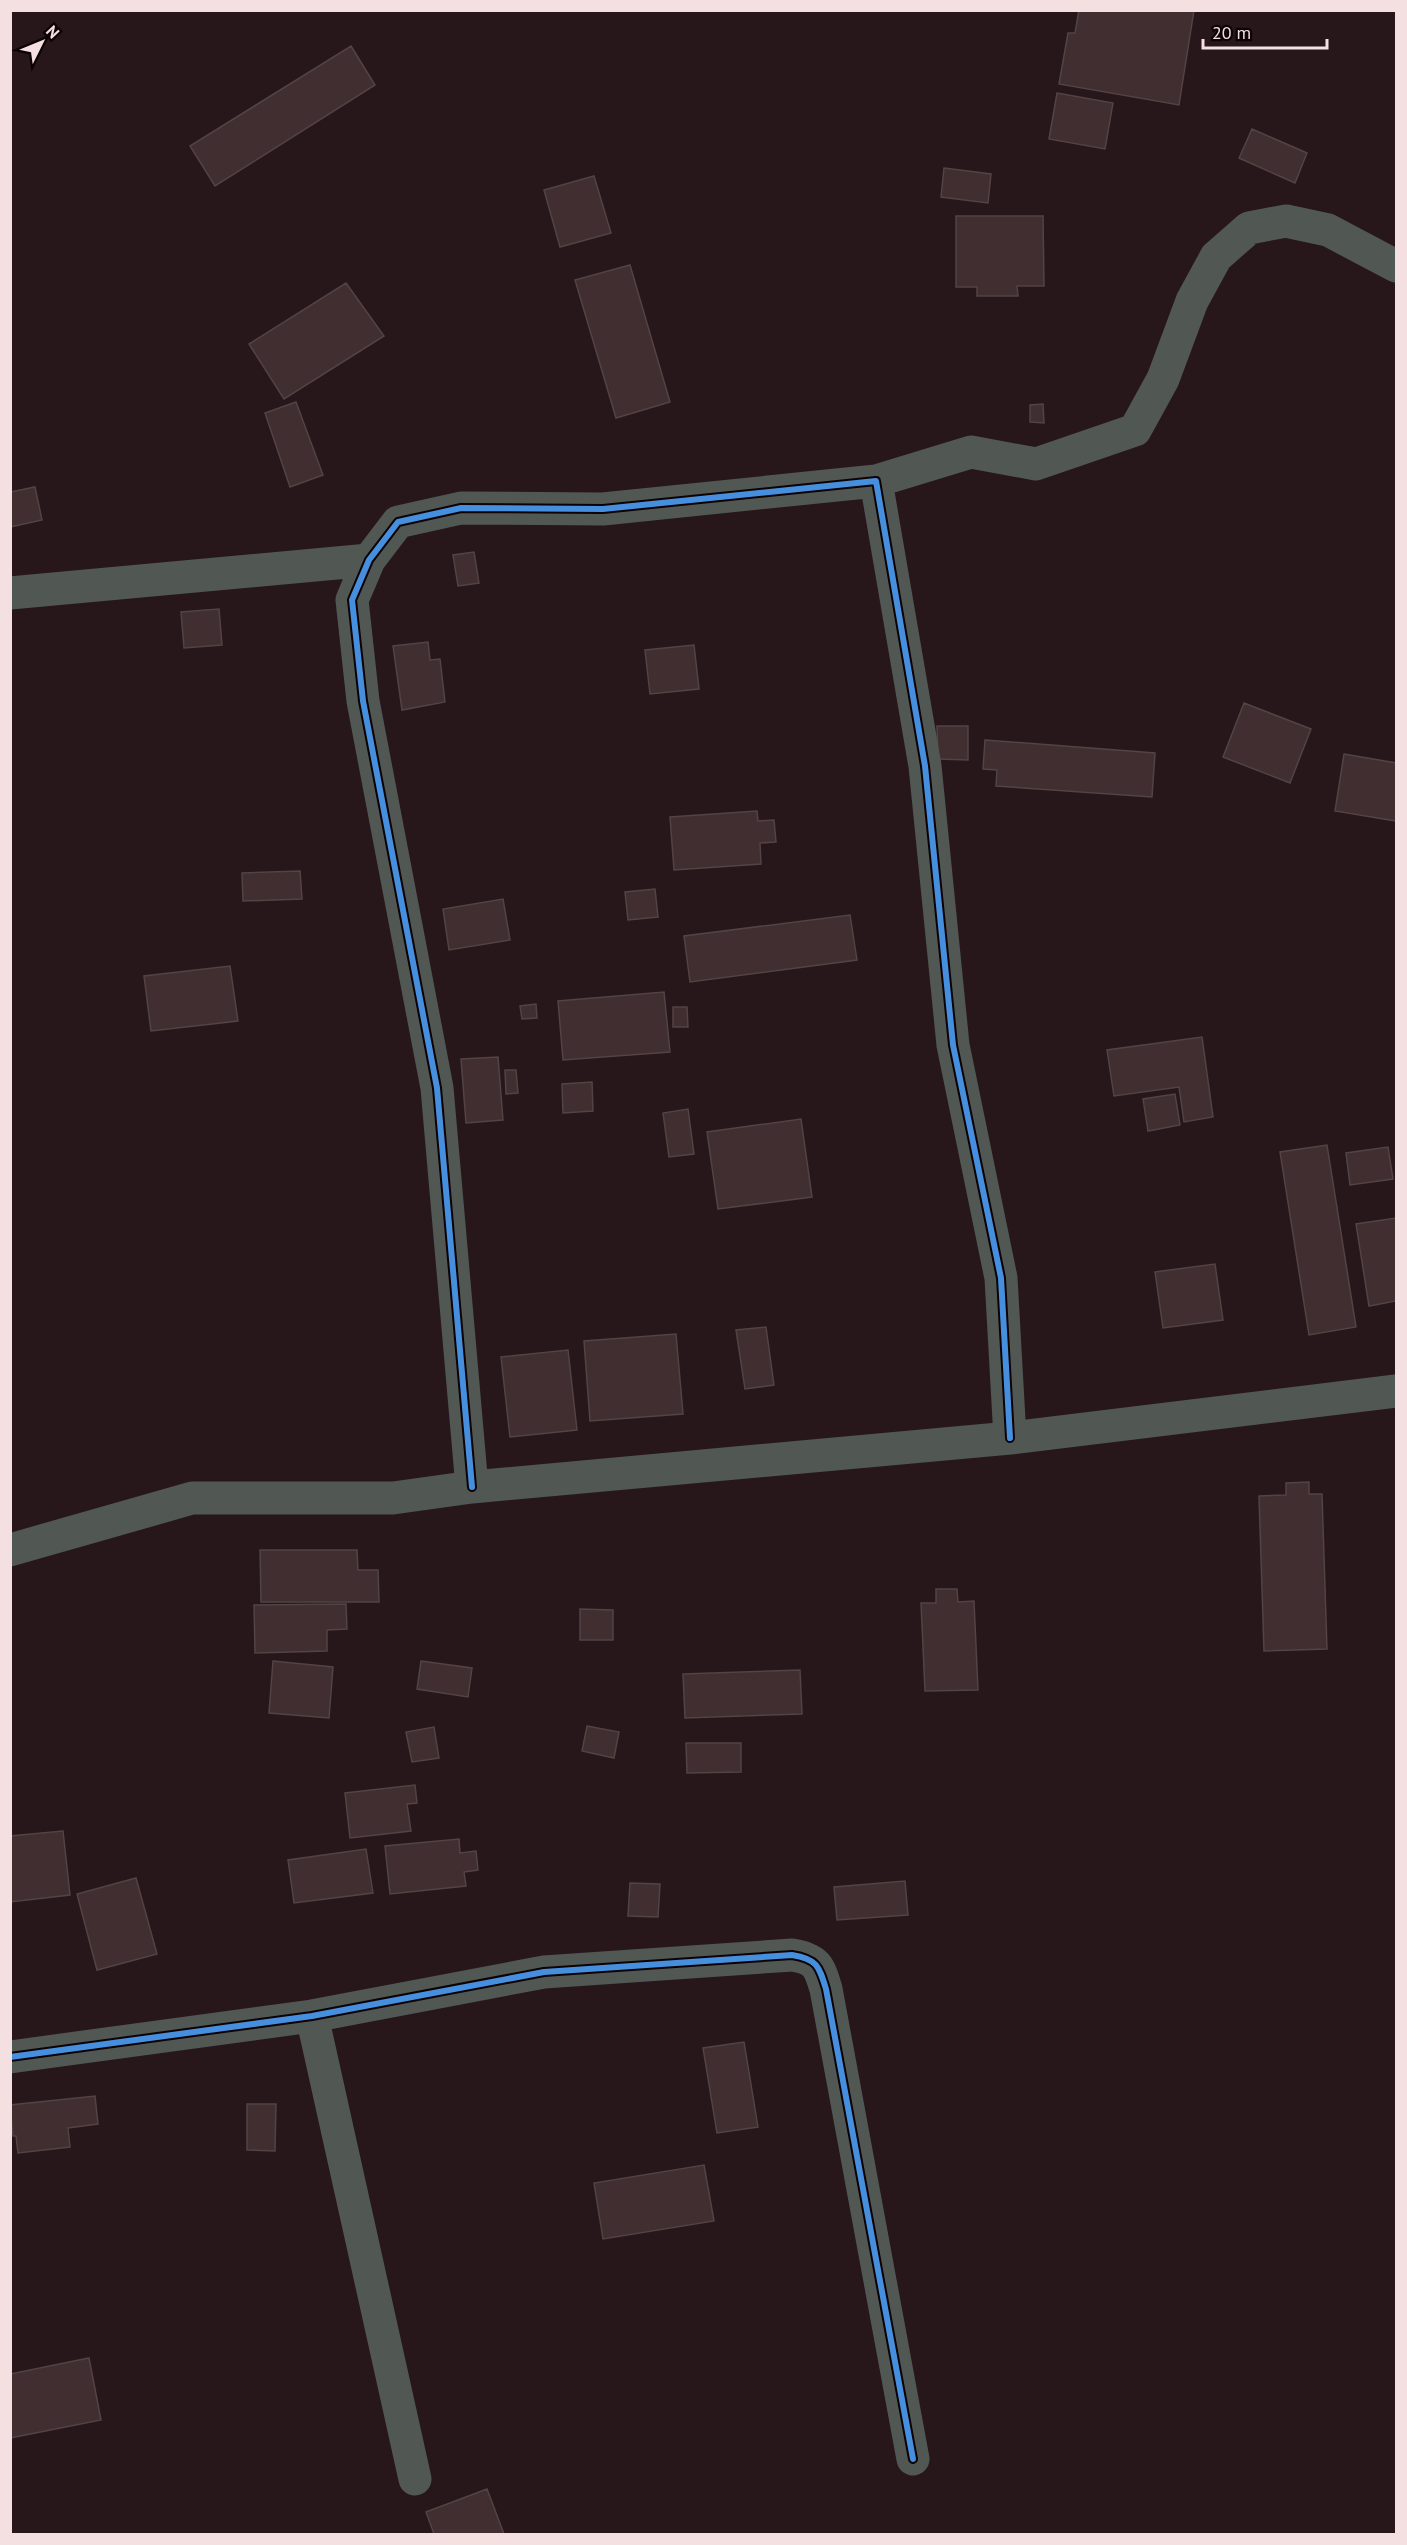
<svg xmlns="http://www.w3.org/2000/svg" width="1407" height="2545" font-family="'PT Sans',sans-serif">
<rect width="100%" height="100%" fill="#27171a"/>
<path fill="#412e31" stroke="#524345" stroke-width="1.5" d="M1079,10H1194L1179,105L1059,84L1068,33H1075Z
M351,46L375,85L215,186L190,146Z
M1057,93L1113,103L1105,149L1049,139Z
M1252,129L1307,153L1295,183L1239,158Z
M944,168L991,174L988,203L941,197Z
M594,176L611,233L560,247L544,190Z
M956,216H1043L1044,286H1017L1018,296H977V287H956Z
M630,265L670,402L616,418L575,280Z
M346,283L384,336L284,399L249,344Z
M296,402L323,475L290,487L265,413Z
M1043,404L1044,423L1030,422V405Z
M35,487L42,520L10,527V492Z
M474,552L479,583L458,586L453,555Z
M219,609L222,645L184,648L181,612Z
M428,642L430,660L440,659L445,702L402,710L393,646Z
M694,645L699,689L650,694L645,650Z
M1244,703L1311,729L1290,783L1223,757Z
M937,726H968V760L938,759Z
M985,740L1155,753L1152,797L996,786L997,770L983,769Z
M1344,754L1396,763V821L1335,811Z
M757,811L758,821L774,820L776,842L760,843L761,864L674,870L670,817Z
M300,871L302,899L243,901L242,873Z
M655,889L658,917L628,920L625,892Z
M503,899L510,940L449,950L443,909Z
M850,915L857,960L690,982L684,936Z
M230,966L238,1021L151,1031L144,976Z
M664,992L670,1052L563,1060L558,1001Z
M536,1004L537,1018L522,1019L520,1006Z
M673,1007H687L688,1027H673Z
M1202,1037L1213,1117L1184,1122L1179,1087L1114,1096L1107,1050Z
M498,1057L503,1120L466,1123L461,1059Z
M505,1070H516L518,1093L506,1094Z
M592,1082L593,1111L563,1113L562,1084Z
M1175,1094L1180,1125L1148,1131L1143,1099Z
M688,1109L694,1154L669,1157L663,1113Z
M801,1119L812,1197L718,1209L707,1132Z
M1327,1145L1356,1327L1309,1335L1280,1152Z
M1388,1147L1393,1179L1350,1185L1346,1153Z
M1396,1218V1301L1369,1306L1356,1224Z
M1215,1264L1223,1320L1163,1328L1155,1272Z
M766,1327L774,1385L745,1389L736,1330Z
M676,1334L683,1414L590,1421L584,1341Z
M568,1350L577,1430L510,1437L501,1357Z
M1309,1482V1494H1322L1327,1649L1264,1651L1259,1496L1286,1495V1483Z
M260,1550H357L358,1570H378L379,1602H261Z
M936,1589H957L958,1602L974,1601L978,1690L925,1691L921,1603H936Z
M346,1604L347,1629L327,1630V1651L255,1653L254,1605Z
M580,1609L613,1610V1640H580Z
M273,1661L333,1667L329,1718L269,1713Z
M421,1661L472,1668L468,1697L417,1689Z
M800,1670L802,1714L685,1718L683,1674Z
M587,1726L619,1732L614,1758L582,1751Z
M434,1727L439,1758L412,1762L406,1732Z
M686,1743H741V1772L687,1773Z
M415,1785L417,1803L407,1804L411,1831L350,1838L345,1793Z
M63,1831L70,1895L10,1902V1836Z
M459,1839L460,1853L476,1851L478,1870L464,1872L466,1886L390,1894L385,1846Z
M366,1849L373,1893L294,1903L288,1860Z
M136,1878L157,1954L97,1970L77,1894Z
M905,1881L908,1915L837,1920L834,1887Z
M630,1883L660,1884L658,1917L628,1916Z
M744,2042L758,2127L717,2133L703,2048Z
M95,2096L98,2124L68,2128L70,2147L18,2153L16,2136H13L10,2105Z
M247,2104H276L275,2151L247,2150Z
M704,2165L714,2221L603,2239L594,2183Z
M89,2358L101,2420L10,2438V2374Z
M487,2489L504,2534H434L426,2512Z"/>
<g fill="none" stroke-linecap="round" stroke-linejoin="round">
<path stroke="#515853" stroke-width="33" d="M876,481L971,452L1036,464L1135,430L1163,379L1192,301L1216,257L1249,228L1286,221L1328,230L1396,266
M10,593L369,560
M472,1487L437,1088L363,701L352,600L369,560L398,522L461,508L603,509L876,481L925,766L953,1045L1001,1278L1010,1438
M10,1550L192,1498H393L472,1487L1010,1438L1396,1391
M312,2016L415,2479
M10,2057L312,2016L544,1972L792,1955C817,1959 819,1966 826,1989L913,2459"/>
<defs>
<path id="cycleway" d="M472,1487L437,1088L363,701L352,600L369,560L398,522L461,508L603,509L876,481L925,766L953,1045L1001,1278L1010,1438
M10,2057L312,2016L544,1972L792,1955C817,1959 819,1966 826,1989L913,2459"/>
</defs>
<use href="#cycleway" stroke="#0d0304" stroke-width="10"/>
<use href="#cycleway" stroke="#468fdf" stroke-width="6"/>
</g>
<rect width="1407" height="2545" fill="none" stroke="#f4dfe1" stroke-width="24"/>
<g transform="translate(42 42) rotate(47)" stroke="#0d0304" stroke-width="4.5" paint-order="stroke">
<path d="M0-4.5L10 22L0 15L-10 22Z" fill="#f4dfe1"/>
<text y="-9" font-size="16" font-weight="bold" text-anchor="middle" fill="#f4dfe1">N</text>
</g>
<path d="M1203 39v9h124v-9" fill="none" stroke="#f4dfe1" stroke-width="3"/>
<text x="1212" y="39" font-size="18" fill="#f4dfe1" stroke="#0d0304" stroke-width="4.5" paint-order="stroke">20 m</text>
</svg>
